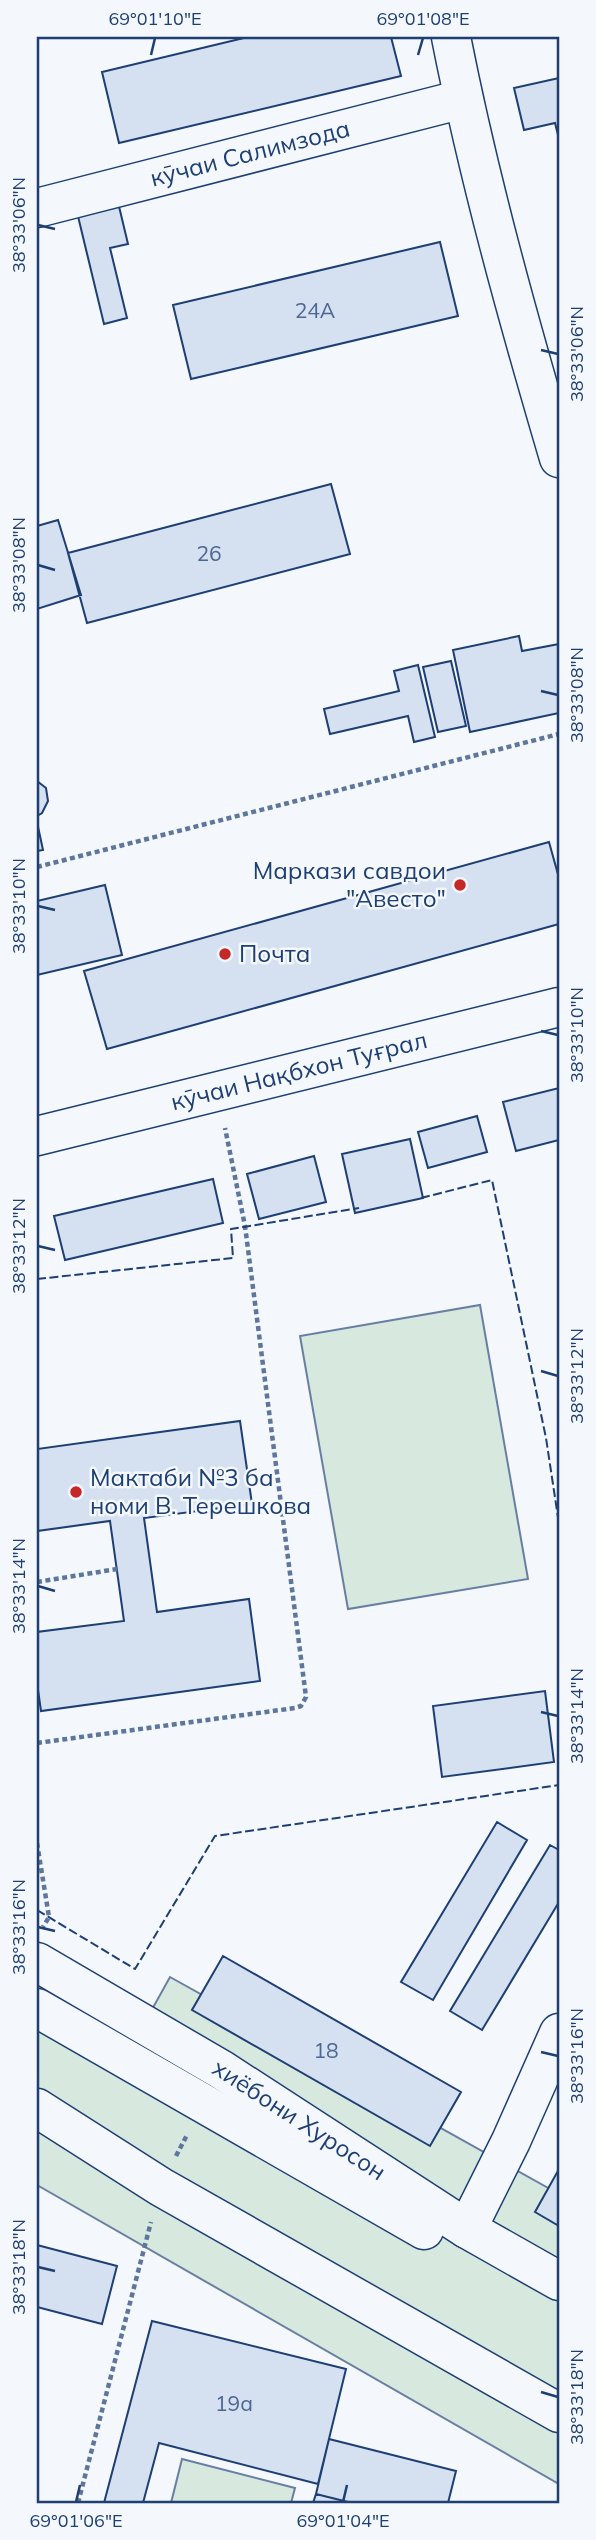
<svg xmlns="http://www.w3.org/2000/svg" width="596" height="2540" font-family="Mulish,sans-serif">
<rect width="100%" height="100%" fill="#f4f7fb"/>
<path fill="#d7e8df" stroke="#687fa3" stroke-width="2" d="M480,1305L528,1579L348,1609L300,1336Z
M170,1977L559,2194V2484L37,2185V1983L135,2040Z
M182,2459L295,2488L291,2503H171Z"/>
<path fill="#d5e0f0" stroke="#1d3f73" stroke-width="2" d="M248,37H391L401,76L119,143L102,72Z
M559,78V139L555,123L524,130L514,88Z
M117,198L128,244L110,248L127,318L104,324L76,208Z
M440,242L458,316L191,379L173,305Z
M331,484L350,554L87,623L68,553Z
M58,520L81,595L37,609V526Z
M519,636L522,651L559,644V713L470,732L453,650Z
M451,661L466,726L438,732L423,667Z
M418,665L435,737L414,742L408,716L330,734L324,709L399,691L394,671Z
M37,781L46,788L48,801L42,813L37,816Z
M37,822L43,850L37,851Z
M549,842L559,878V924L107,1049L84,971Z
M105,885L122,955L37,975V901Z
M559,1088V1140L516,1151L503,1102Z
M477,1116L487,1152L428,1168L418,1132Z
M410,1139L423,1198L355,1213L342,1154Z
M314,1156L326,1202L259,1219L247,1174Z
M213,1179L223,1223L65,1260L54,1216Z
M240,1421L252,1504L144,1518L157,1612L249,1599L260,1681L41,1711L37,1683V1632L124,1621L110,1521L37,1531V1449Z
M545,1691L554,1762L442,1777L433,1706Z
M497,1822L527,1840L433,2000L401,1982Z
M550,1845L559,1850V1902L482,2030L450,2011Z
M223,1956L461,2092L430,2146L192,2010Z
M559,2169V2226L535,2212Z
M37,2245L117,2266L102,2324L37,2307Z
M152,2321L346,2369L318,2484L159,2443L143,2503H104Z
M329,2439L456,2471L448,2503H352L316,2494Z
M316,2494L352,2503H313Z"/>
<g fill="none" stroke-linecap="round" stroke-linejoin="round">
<defs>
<g id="minor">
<path d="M451,37C479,179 518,319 559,458"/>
<path id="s1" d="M37,208L463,99"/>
<path id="s2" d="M37,1136L559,1007"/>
<path id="s3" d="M37,1962L222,2070L467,2229L559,2281"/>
<path d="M37,2008L424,2230"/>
<path d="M37,2108L161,2187L559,2413"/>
<path d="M467,2229L511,2141L559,2033"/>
</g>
</defs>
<use href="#minor" stroke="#1d3f73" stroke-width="41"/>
<path stroke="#5e769c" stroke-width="4.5" stroke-dasharray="5 3.5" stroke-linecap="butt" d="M37,867L559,734
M37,1582L117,1569
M37,1743L295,1708L301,1706L306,1697L245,1226L225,1128
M37,1843L49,1917L43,1927
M176,2156L187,2135
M78,2503L151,2222"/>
<use href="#minor" stroke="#f4f7fb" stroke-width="38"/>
<path stroke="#1d3f73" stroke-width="2" stroke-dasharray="9 3.5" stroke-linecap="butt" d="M421,1198L492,1180L546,1438L559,1524
M37,1279L233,1258L231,1229L359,1208
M37,1910L135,1969L215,1836L559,1785"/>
</g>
<path fill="none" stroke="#1d3f73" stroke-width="2.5" d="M151,55L155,38M418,55L423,38M38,225L55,229M541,350L558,354M38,565L55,570M541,691L558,695M38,906L55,910M541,1031L558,1035M38,1246L55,1250M541,1371L558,1376M38,1586L55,1591M541,1712L558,1716M38,1927L55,1931M541,2052L558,2056M38,2267L55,2271M541,2392L558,2397M76,2502L80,2485M343,2502L347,2485"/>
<g fill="#c62828" stroke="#f4f7fb" stroke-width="2.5">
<circle cx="460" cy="885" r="7"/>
<circle cx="225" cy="954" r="7"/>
<circle cx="76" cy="1492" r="7"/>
</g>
<g text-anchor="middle" stroke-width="5" stroke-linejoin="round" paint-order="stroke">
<g font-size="21" fill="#4b6792">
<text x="315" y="318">24А</text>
<text x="209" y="561">26</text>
<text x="326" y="2058">18</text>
<text x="234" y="2411">19а</text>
</g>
<g font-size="24" fill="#1d3f73" stroke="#f4f7fb">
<text dy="8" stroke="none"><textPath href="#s1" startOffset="220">кӯчаи Салимзода</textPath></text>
<text dy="8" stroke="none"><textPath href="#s2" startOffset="270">кӯчаи Нақбхон Туғрал</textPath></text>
<text dy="8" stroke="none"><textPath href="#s3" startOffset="306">хиёбони Хуросон</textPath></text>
</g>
<g font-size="24" fill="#1d3f73" stroke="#f4f7fb" text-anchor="start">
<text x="446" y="879" text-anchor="end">Маркази савдои<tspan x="446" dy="28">"Авесто"</tspan></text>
<text x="239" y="962">Почта</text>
<text x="90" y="1486">Мактаби №3 ба<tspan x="90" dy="28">номи В. Терешкова</tspan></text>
</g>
</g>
<rect width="596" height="2540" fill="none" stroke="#f4f7fb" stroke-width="77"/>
<rect x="38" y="38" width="520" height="2464" fill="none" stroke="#1d3f73" stroke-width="2.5"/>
<g font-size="18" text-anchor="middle" fill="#1d3f73">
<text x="155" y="25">69°01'10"E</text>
<text x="423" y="25">69°01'08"E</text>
<text transform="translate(19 225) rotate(-90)" y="6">38°33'06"N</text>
<text transform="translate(577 354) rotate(-90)" y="6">38°33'06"N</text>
<text transform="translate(19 565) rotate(-90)" y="6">38°33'08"N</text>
<text transform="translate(577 695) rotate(-90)" y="6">38°33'08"N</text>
<text transform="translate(19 906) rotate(-90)" y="6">38°33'10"N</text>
<text transform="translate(577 1035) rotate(-90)" y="6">38°33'10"N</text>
<text transform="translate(19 1246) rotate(-90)" y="6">38°33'12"N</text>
<text transform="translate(577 1376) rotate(-90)" y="6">38°33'12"N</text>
<text transform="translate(19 1586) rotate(-90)" y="6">38°33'14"N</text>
<text transform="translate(577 1716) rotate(-90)" y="6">38°33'14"N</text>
<text transform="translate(19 1927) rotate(-90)" y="6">38°33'16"N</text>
<text transform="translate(577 2056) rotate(-90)" y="6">38°33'16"N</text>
<text transform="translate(19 2267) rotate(-90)" y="6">38°33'18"N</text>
<text transform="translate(577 2397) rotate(-90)" y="6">38°33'18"N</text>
<text x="76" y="2527">69°01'06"E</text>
<text x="343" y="2527">69°01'04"E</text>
</g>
</svg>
